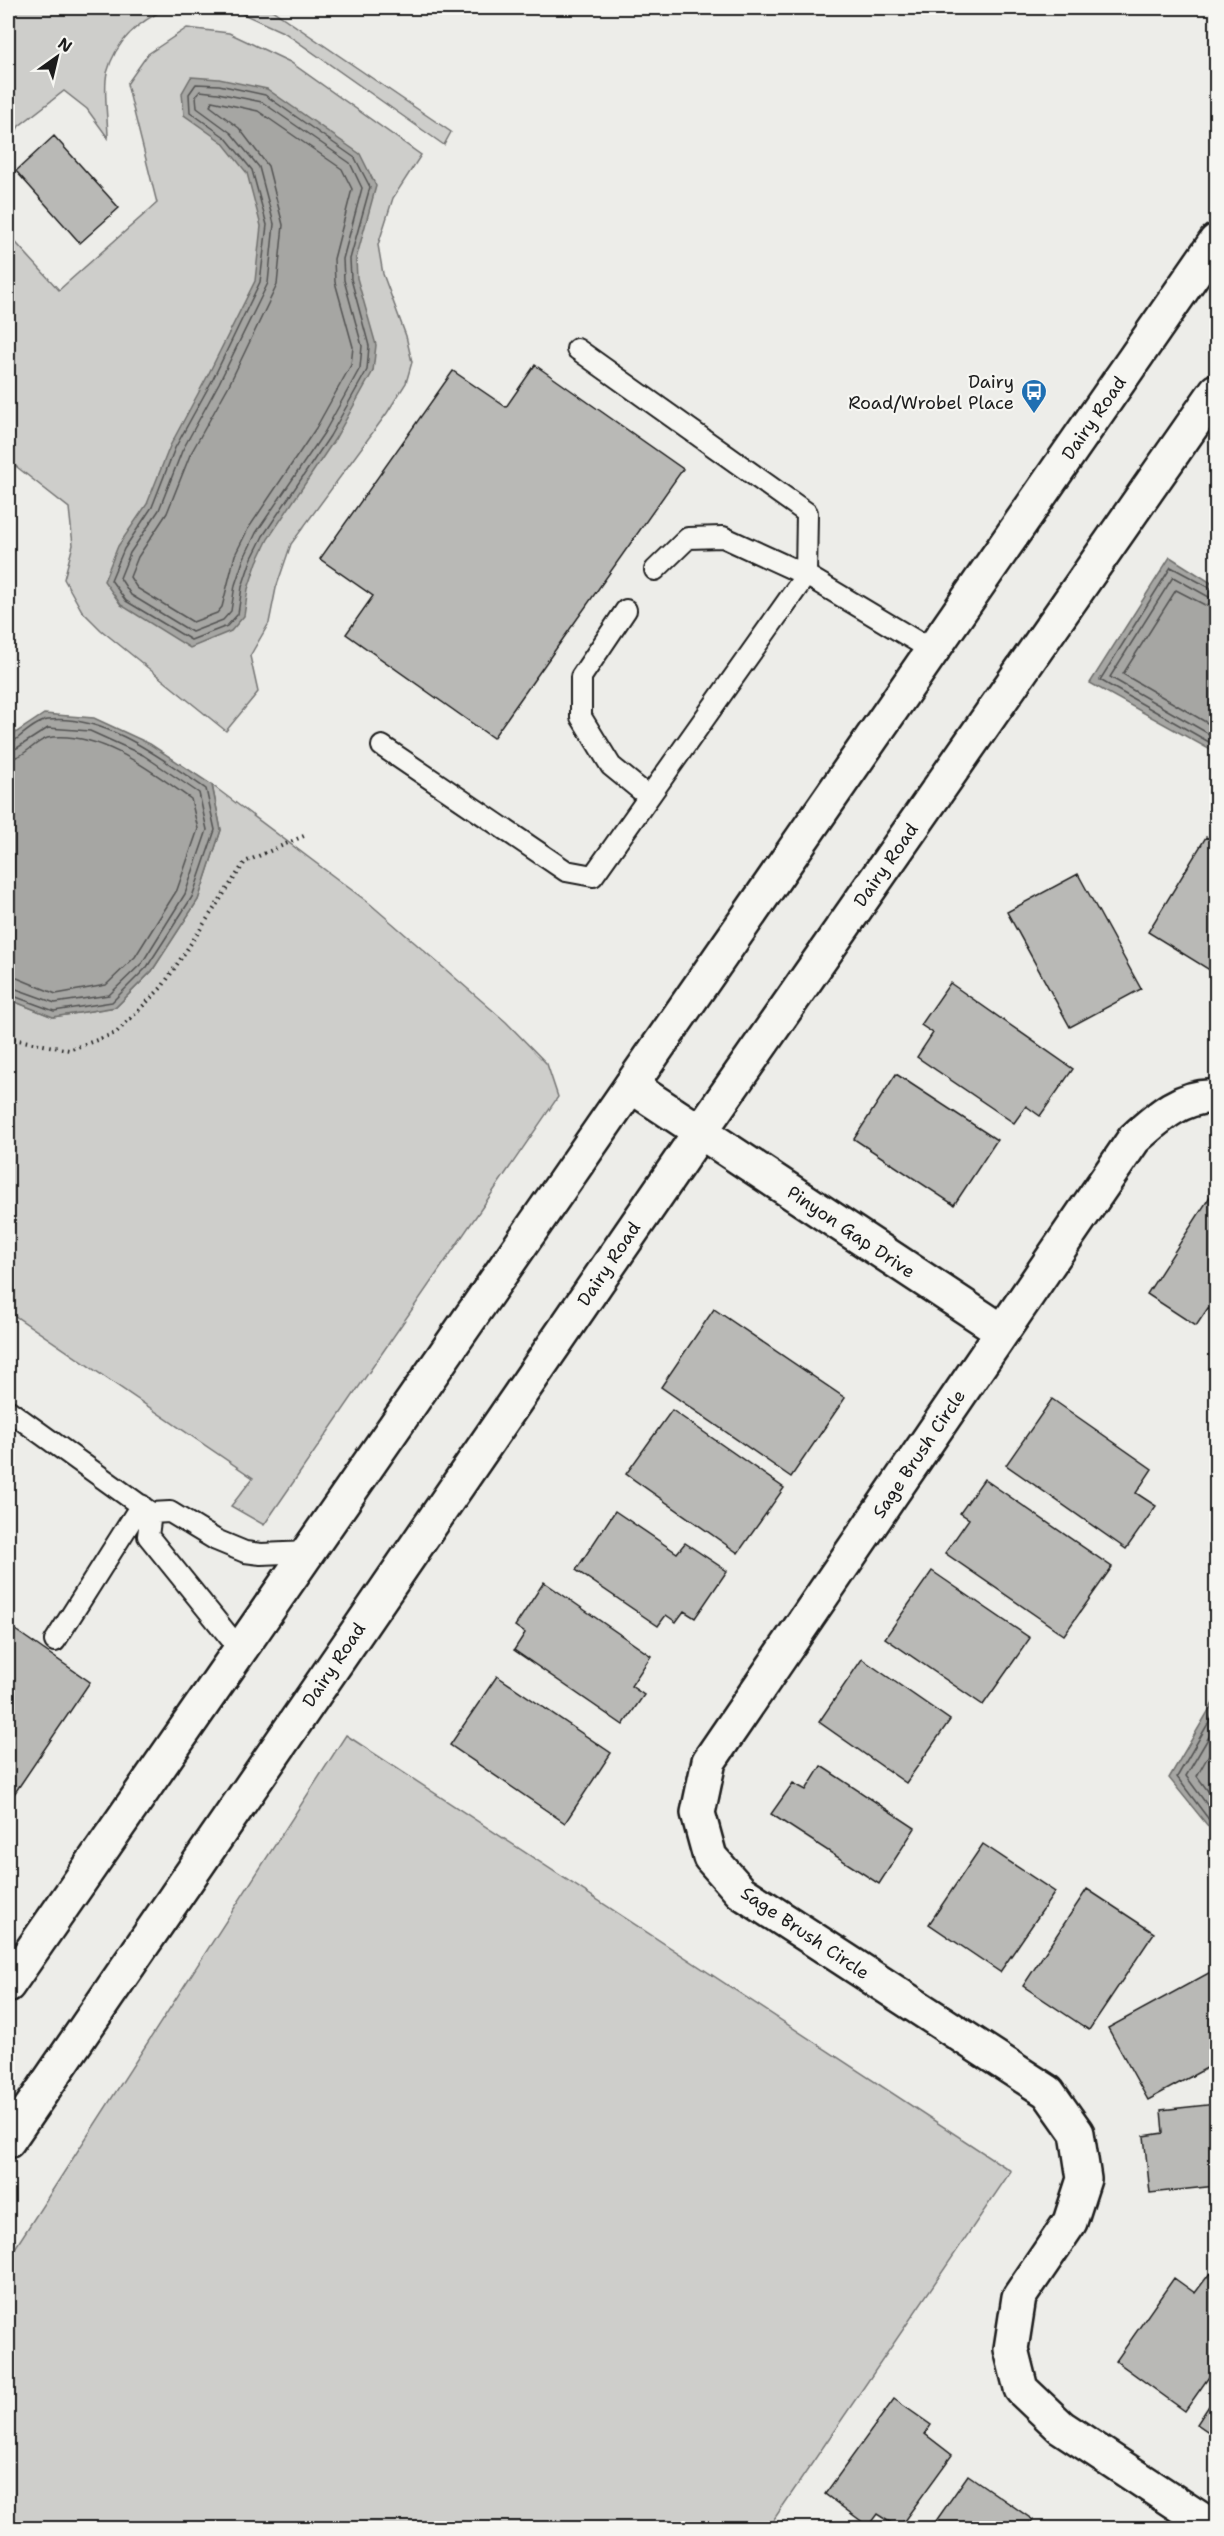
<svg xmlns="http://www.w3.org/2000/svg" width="1224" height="2536" font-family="'Shantell Sans',sans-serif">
<rect width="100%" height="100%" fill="#edede9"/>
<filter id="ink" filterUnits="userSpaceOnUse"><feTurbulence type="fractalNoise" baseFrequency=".0167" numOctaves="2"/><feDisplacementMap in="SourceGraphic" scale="12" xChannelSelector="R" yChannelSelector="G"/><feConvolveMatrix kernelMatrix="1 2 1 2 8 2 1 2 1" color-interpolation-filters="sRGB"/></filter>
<g filter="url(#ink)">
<path fill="#cececb" stroke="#757574" stroke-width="1.5" d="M8,8H168C139,21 116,40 107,73C103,89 108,120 108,138L87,109L64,91L19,126L8,146Z
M230,8H269L451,132L444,145L285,33Z
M187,28L229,33L290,62L421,155L393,198L378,245L383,274L406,336L412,362L406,383L387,413L291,544L276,588L269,623L250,656L258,692L226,731L101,630L82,611L64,579L73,545L69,508L8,460V234L59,290L157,203L127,84L148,54Z
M212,785L369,903L506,1022L547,1064L558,1097L264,1525L231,1506L253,1478L8,1311V999L53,1017L116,1007L152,971L198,900L221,830Z
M346,1735L1011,2171L768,2528H8V2259Z"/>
<path fill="#a6a6a3" stroke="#6f6f6d" stroke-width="1.5" d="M191,77L219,79L267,89L360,154L376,186L356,259L357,278L376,345L373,371L335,439L268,539L257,562L248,589L244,616L231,631L190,648L121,605L104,581L118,546L147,504L170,446L207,377L255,281L261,226L247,173L222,142L184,115L182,93Z
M1170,557L1216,586V753L1090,683Z
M44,714L94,718L150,744L212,785L221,830L198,900L152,971L116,1007L53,1017L8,999V738Z
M1216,1698V1836L1169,1778Z"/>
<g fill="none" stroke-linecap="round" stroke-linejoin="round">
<path stroke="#535352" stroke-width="1.5" d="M196,84L219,85L265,95L355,158L370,187L350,259L351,279L369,346L367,370L330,436L263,536L251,560L242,587L238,614L227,626L191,640L126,601L111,580L124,549L152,507L175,448L213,379L260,282L267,225L252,170L226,138L190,112L189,94Z
M200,91L218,93L262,102L350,163L362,188L343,259L344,280L362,346L360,368L324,433L256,533L244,558L235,585L231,611L223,620L192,632L131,595L120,578L130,553L159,510L182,451L219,383L268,283L274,224L259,167L231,133L197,108L196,96Z
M212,101L258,111L342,169L352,189L334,259L335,282L353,347L351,365L316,428L248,529L235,555L222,607L217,613L193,622L137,588L130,577L138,557L167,513L190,455L228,387L277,285L283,225L268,166L239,128L210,106Z
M1216,591L1171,567L1100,680L1216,746
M1216,598L1209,597L1173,577L1110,677L1216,738
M1216,607L1205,605L1176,590L1123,674L1216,728
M8,742H13C22,735 37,721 48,720C105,714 161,758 206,789L215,830L192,897L147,967L112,1002L54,1011L8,994
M8,750L17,748L48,728L90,731L143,755L199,793L207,830L185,894L142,963L109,995L55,1003L8,986
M8,759C26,758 36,738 53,737C104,733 151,771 191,799L198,829L177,890L135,957L106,985L56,994L17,978L8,977
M1216,1710L1177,1777L1216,1829
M1216,1725L1186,1776L1216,1817
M1216,1742L1197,1776L1216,1802"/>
</g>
<path fill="#b9b9b6" stroke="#1c1c1c" stroke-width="1.5" d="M54,136L119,208L80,243L16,171Z
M535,365L683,469L493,738L346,634L373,596L320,559L453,371L506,407Z
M1206,837L1216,843V974L1148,932Z
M1078,874L1141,989L1070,1027L1007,912Z
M950,983L1073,1069L1040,1116L1026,1106L1014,1123L917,1057L933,1033L921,1025Z
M896,1074L997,1140L954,1205L854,1139Z
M1211,1195L1216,1199V1313L1208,1308L1196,1326L1147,1294Z
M714,1309L845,1398L791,1477L661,1387Z
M1052,1399L1152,1469L1136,1493L1156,1506L1126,1549L1006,1465Z
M672,1410L784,1488L738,1553L626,1474Z
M984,1479L1112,1567L1064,1635L945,1553L969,1519L960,1513Z
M615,1511L677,1553L685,1543L727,1571L695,1618L684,1611L676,1622L666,1615L658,1626L576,1570Z
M932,1571L1030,1638L983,1705L885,1638Z
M544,1582L651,1656L631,1686L644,1695L623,1725L514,1650L525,1633L515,1626Z
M8,1625L90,1682L8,1803Z
M862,1659L950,1720L906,1783L819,1722Z
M497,1676L611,1753L565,1823L450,1745Z
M821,1766L915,1828L879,1884L771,1814L793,1783L806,1790Z
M983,1844L1055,1892L1000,1972L929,1924Z
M1087,1889L1154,1933L1089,2030L1023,1986Z
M1216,1969V2063L1148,2100L1108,2028Z
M1216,2104V2186L1150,2193L1144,2136L1163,2133L1161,2110Z
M1210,2273L1216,2277V2367L1185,2411L1116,2361L1174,2278L1195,2293Z
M1216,2395V2437L1197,2424Z
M894,2399L931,2425L925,2434L952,2455L899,2528L877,2514L868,2526L825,2494Z
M968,2475L1033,2520L1028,2528H931Z"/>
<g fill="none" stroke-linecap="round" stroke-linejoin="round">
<defs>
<path id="service" d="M655,570L688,538L723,537L806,575L933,651
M626,610L581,677V717L611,766L649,797
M382,746L566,871L593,876L806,575L807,513L577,349
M8,1410L151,1513
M55,1641L141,1505
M240,1650L148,1536L151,1513L170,1512L216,1540L245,1552L261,1554L308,1552"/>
<path id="minor" d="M631,1086L1002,1331
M1214,2528L1061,2427L1021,2389L1011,2349L1019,2297L1070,2222L1084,2179L1077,2133L1048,2092L741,1892L710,1857L698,1813L709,1761L1134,1139C1157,1118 1183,1094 1216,1097"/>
<path id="tertiary" d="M8,1985L1216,241
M8,2141L700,1132L1216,391"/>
</defs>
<use href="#service" stroke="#1c1c1c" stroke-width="24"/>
<use href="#minor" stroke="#1c1c1c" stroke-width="38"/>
<use href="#tertiary" stroke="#1c1c1c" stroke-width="38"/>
<path stroke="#1c1c1c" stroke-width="4" stroke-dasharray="1.5 4.5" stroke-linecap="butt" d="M8,1038L69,1050L116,1033L162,987L245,862L306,835"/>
<use href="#service" stroke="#f6f6f2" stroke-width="20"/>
<use href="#minor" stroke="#f6f6f2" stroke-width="33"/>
<use href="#tertiary" stroke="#f6f6f2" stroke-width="33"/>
</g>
</g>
<defs>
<symbol id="bus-pin" viewBox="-11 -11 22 30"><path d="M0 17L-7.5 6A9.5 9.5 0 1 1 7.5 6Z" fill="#1f6fb2" stroke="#f6f6f2"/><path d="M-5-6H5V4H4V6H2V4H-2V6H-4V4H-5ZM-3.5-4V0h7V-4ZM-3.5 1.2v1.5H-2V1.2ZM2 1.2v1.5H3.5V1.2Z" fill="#fff"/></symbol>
</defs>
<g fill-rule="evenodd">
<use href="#bus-pin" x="1019" y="377" width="30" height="40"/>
</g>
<g text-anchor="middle" stroke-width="4.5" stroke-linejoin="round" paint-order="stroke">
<g font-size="18" fill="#1c1c1c" stroke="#f6f6f2" text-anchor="end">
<text x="1014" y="388">Dairy<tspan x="1014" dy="21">Road/Wrobel Place</tspan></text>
</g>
<g font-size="18" fill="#1c1c1c" stroke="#f6f6f2">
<text transform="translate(1094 418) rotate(-55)" y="6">Dairy Road</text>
<text transform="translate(886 865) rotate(-55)" y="6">Dairy Road</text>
<text transform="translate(851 1232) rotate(34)" y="6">Pinyon Gap Drive</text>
<text transform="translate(609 1264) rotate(-56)" y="6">Dairy Road</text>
<text transform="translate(919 1454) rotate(-56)" y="6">Sage Brush Circle</text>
<text transform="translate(334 1665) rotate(-56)" y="6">Dairy Road</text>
<text transform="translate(805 1933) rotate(34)" y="6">Sage Brush Circle</text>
</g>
</g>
<rect width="1224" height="2536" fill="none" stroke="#f6f6f2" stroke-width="30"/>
<rect x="15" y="15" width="1194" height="2506" fill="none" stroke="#1c1c1c" stroke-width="2" filter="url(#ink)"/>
<g transform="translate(57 57) rotate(34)" stroke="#f6f6f2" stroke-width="4.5" paint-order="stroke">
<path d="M0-4.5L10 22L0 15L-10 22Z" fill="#1c1c1c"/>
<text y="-9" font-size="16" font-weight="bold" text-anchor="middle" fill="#1c1c1c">N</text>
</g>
</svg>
